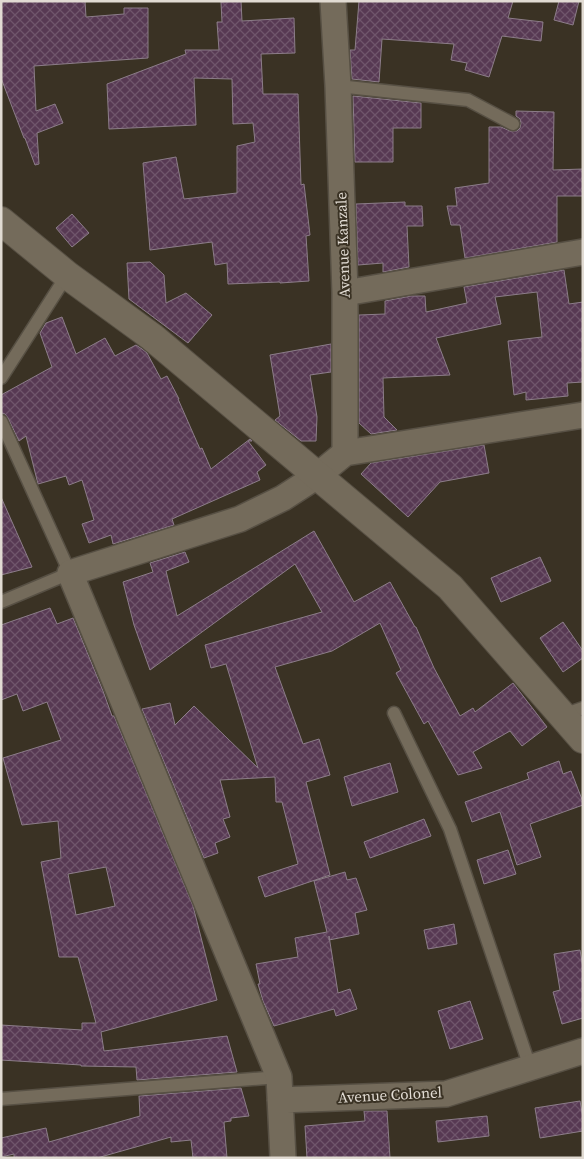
<svg xmlns="http://www.w3.org/2000/svg" width="584" height="1159" font-family="'Source Serif 4',serif">
<defs>
<pattern id="building-cross-hatch" width="8" height="8" patternUnits="userSpaceOnUse" patternTransform="scale(1.25)"><rect width="8" height="8" fill="#573953"/><path d="M0 0l8 8M0 8l8-8" fill="none" stroke="#6f556b"/></pattern>
</defs>
<rect width="100%" height="100%" fill="#3a3224"/>
<path fill="url(#building-cross-hatch)" stroke="#8c7d89" fill-rule="evenodd" d="M1,1H85L86,17L124,14V8H148V58L34,66L36,111L55,104L63,123L37,133L39,164L35,165L25,138H24L1,78Z
M241,1L242,21L294,18L295,53L261,54L263,94H298L301,185L304,184L310,235L306,236L309,281L280,283V282L228,284L227,263L215,265L212,242L150,250L143,163L176,157L184,199L237,193V146L255,142L253,123L233,124L232,79L194,78L196,125L109,129L107,84L186,54L185,50H219L217,22H222L221,2Z
M359,1H513L508,18L543,22L541,41L502,36L489,77L465,70L467,63L451,60L454,44L382,39L379,82L352,79L350,50H355Z
M559,1H579L573,25L554,20Z
M353,96L421,103V128H393V162H355Z
M516,111L554,112L553,170L583,169V196H557V242L465,258L460,225H451L447,206H457L455,188L489,183V127H501L510,131H517L520,128L521,123L520,119L516,116Z
M405,202V206H422L423,226H407L409,267L383,272V263L358,265L356,204Z
M72,214L89,233L72,247L56,228Z
M150,262L164,275L166,303L186,293L212,315L188,343L129,299L127,263Z
M564,270L569,304L583,302V382L567,383L568,396L526,400V392L514,395L508,341L542,337L537,292L495,297L501,324L436,338L450,375L383,378L384,417L397,430L371,434L359,423V315L385,314V301L411,296H425L426,312L467,303L464,287Z
M62,317L76,354L105,338L115,356L136,345L142,349L147,353L161,379L167,376L179,399H178L200,449L202,448L211,469L250,439L252,441H248L266,465L257,472L260,480L172,519L174,525L113,544L111,535L89,543L82,524L94,520L82,480L69,485L66,476L38,484L26,436L19,441L8,418L5,414L1,413V395L52,367L40,333L46,323Z
M331,344V372L310,375L317,417L316,441H301L275,420L280,416L270,355Z
M484,445L489,473L440,482L408,517L361,474L371,463Z
M1,497L32,567L1,575Z
M314,531L354,602L390,582L415,627H416L434,668L460,716L473,708L475,712L513,683L547,727L522,746L510,731L473,752L482,768L458,775L428,721L424,724L396,673L401,670L380,623L332,651L275,667L303,744L319,739L330,775L306,782L330,875L265,897L258,877L298,864L282,802H276L275,777L220,780L230,817L223,819L230,837L215,843L218,853L204,858L142,709L170,703L175,725L194,706L258,768L226,664L211,668L205,645L322,612L295,564L150,670L134,625L123,582L153,572L150,563L185,552L189,562L166,571L177,616Z
M540,557L551,581L501,602L491,578Z
M50,608L57,624L73,618L103,691L112,716H114L193,906L217,1000L101,1032L104,1051L227,1036L237,1072L137,1080L136,1067L81,1066V1065L1,1060V1025L82,1030V1023H96L78,957H59L41,862L61,858L58,821L22,825L3,758L61,740L47,702L23,711L17,694L1,700V625ZM106,867L115,906L76,915L68,874Z
M563,622L583,651V658L563,672L540,638Z
M559,761L563,774L571,771L583,802V805L530,824L541,857L517,865L500,812L472,822L465,802L529,779L527,773Z
M390,763L398,792L352,806L344,777Z
M424,819L431,836L370,858L364,842Z
M508,850L516,874L484,884L477,860Z
M345,872L347,880L356,878L367,910L355,913L359,934L329,940V936L338,993L350,989L357,1009L336,1016L334,1009L274,1026L263,1001L258,984H260L256,964L298,957L295,938L327,932L314,881Z
M454,924L457,944L428,949L424,930Z
M580,950L583,968V1018L562,1024L553,992L560,990L554,954Z
M470,1001L483,1039L450,1049L438,1011Z
M241,1088L249,1116L231,1118V1121L224,1122L227,1158H193L191,1140L171,1142V1137L97,1158H14V1154L1,1157V1138L46,1128L49,1142L140,1116L139,1096Z
M580,1101L583,1118V1131L540,1138L535,1108Z
M364,1111H387L390,1158H307L305,1126L365,1121Z
M487,1116L489,1136L438,1142L436,1121Z"/>
<g fill="none" stroke-linecap="round" stroke-linejoin="round">
<defs>
<path id="service" d="M338,86L468,100L513,124
M1,378L67,275
M1,421L70,573L1,602
M394,713L450,829L530,1067
M563,715L583,708
M1,1099L279,1077"/>
<path id="minor" d="M345,293L583,252
M345,453L583,415
M280,1100L446,1094L583,1051
M283,1158L279,1077L70,573L240,519L283,498L317,476L345,453V293L338,86L333,1"/>
<path id="tertiary" d="M1,221L67,275L152,337L450,587L583,739"/>
</defs>
<use href="#service" stroke="#575044" stroke-width="15"/>
<use href="#minor" stroke="#575044" stroke-width="28"/>
<use href="#tertiary" stroke="#575044" stroke-width="30"/>
<use href="#service" stroke="#746b5b" stroke-width="12"/>
<use href="#minor" stroke="#746b5b" stroke-width="25"/>
<use href="#tertiary" stroke="#746b5b" stroke-width="28"/>
</g>
<g text-anchor="middle" stroke-width="4" stroke-linejoin="round" paint-order="stroke">
<g font-size="15" fill="#e1dbd3" stroke="#3a3224">
<text transform="translate(343 245) rotate(-92)" y="5">Avenue Kanzale</text>
<text transform="translate(390 1095) rotate(-3)" y="5">Avenue Colonel</text>
</g>
</g>
<rect width="584" height="1159" fill="none" stroke="#e1dbd3" stroke-width="5"/>
</svg>
